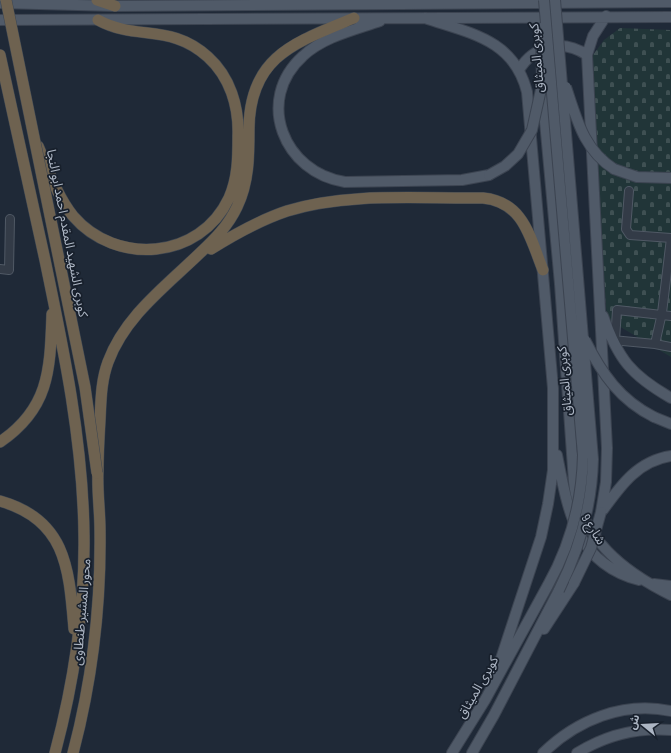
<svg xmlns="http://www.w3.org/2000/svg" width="671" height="753" font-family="'Sofia Sans Condensed','Noto Sans Arabic',sans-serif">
<defs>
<pattern id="cemetery-stones" width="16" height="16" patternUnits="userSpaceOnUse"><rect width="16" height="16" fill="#213538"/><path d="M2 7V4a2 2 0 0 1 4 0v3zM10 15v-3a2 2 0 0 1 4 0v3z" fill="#3f5053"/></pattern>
</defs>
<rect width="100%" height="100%" fill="#1f2937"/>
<path fill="url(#cemetery-stones)" d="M620,28L671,30V357L607,319L587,63L604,40Z"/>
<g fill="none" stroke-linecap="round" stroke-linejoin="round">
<defs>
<path id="minor" d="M0,269L9,270L10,219
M612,340L655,344L662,313L671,238L630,235L626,229L629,191
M615,340L617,310L671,316
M655,344L671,347"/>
<path id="major" d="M0,3L115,6L671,2
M425,18C469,33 514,39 527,92L553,388V470L548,504L541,537L491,689
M0,20L671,17
M380,21C354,30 323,37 303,56C254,100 284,173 345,182L462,180L489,175
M519,70C534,45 563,39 587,55
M542,89L560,284L574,482C580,538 624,572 671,595
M614,169L637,177L671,178
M603,316C618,359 631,375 671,398
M654,417L671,424
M557,455C568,510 575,563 639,580
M603,510C621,485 638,461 671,456
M601,512L606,482L607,448L587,55L593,36L606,16
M654,584L671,586
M544,629L574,583
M452,753L485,700L548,585
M472,753L494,715L559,590
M543,753C577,720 623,701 671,711
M577,753C606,735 637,727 671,730"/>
<path id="highway" d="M97,0L115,6
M0,55C15,123 30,192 45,260C64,351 83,442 84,535C85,609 74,682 55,753
M38,146C48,169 57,196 73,216C116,266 200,260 229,198C238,178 238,157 238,136C239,106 230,77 208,57C171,23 136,41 98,20
M211,249C235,234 260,220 287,211C348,192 419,199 483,198C524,202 530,238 543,270
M0,442C50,408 50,369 52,314
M0,501C67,520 69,570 74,629
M73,753C92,681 101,605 100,530C100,511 97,491 98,471C98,454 99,437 100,420C101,400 101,381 108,362C125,316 166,286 200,253C215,239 228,226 237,207C249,182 249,156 249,128C250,55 297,42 354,18"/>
</defs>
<use href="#minor" stroke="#505965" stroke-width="10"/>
<use href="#major" stroke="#3c4451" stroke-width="12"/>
<use href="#highway" stroke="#3d4652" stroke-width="12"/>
<use href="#minor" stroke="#333b47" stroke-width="8"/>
<use href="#major" stroke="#505a68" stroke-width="10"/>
<use href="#highway" stroke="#6e6250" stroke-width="11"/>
<defs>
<path id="major-bridge" d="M544,0L583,455C582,501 571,544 548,585
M555,0L593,459C592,506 580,548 559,590
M566,87C577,120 584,150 614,169
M489,175L505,166L518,154L532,130L542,85L541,28
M585,340C602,374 620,400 654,417
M574,583L591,548L601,512"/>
<path id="highway-bridge" d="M6,0L85,387L97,473"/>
</defs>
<use href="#major-bridge" stroke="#3c4451" stroke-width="12" stroke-linecap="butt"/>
<use href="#highway-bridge" stroke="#3d4652" stroke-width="12" stroke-linecap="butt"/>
<use href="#major-bridge" stroke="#505a68" stroke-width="10"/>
<use href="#highway-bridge" stroke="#6e6250" stroke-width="11"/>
</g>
<g text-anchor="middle" stroke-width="3.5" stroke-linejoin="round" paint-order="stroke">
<g font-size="13" fill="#adb6c4" stroke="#18202c">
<text transform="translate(536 58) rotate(-95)" y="5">كوبرى الميثاق</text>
<text transform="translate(68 233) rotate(79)" y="5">كوبرى الشهيد المقدم احمد ابو النجا</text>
<text transform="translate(564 381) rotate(-95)" y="5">كوبرى الميثاق</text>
<text transform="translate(594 529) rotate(58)" y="5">شارع 9</text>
<text transform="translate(81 612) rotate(-85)" y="5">محور المشير طنطاوى</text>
<text transform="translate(477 687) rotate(-60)" y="5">كوبرى الميثاق</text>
</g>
</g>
<g transform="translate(643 725) rotate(288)" stroke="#18202c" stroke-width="3" paint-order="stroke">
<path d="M0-3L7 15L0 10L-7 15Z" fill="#adb6c4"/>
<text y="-6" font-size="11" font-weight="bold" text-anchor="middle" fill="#adb6c4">ش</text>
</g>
</svg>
